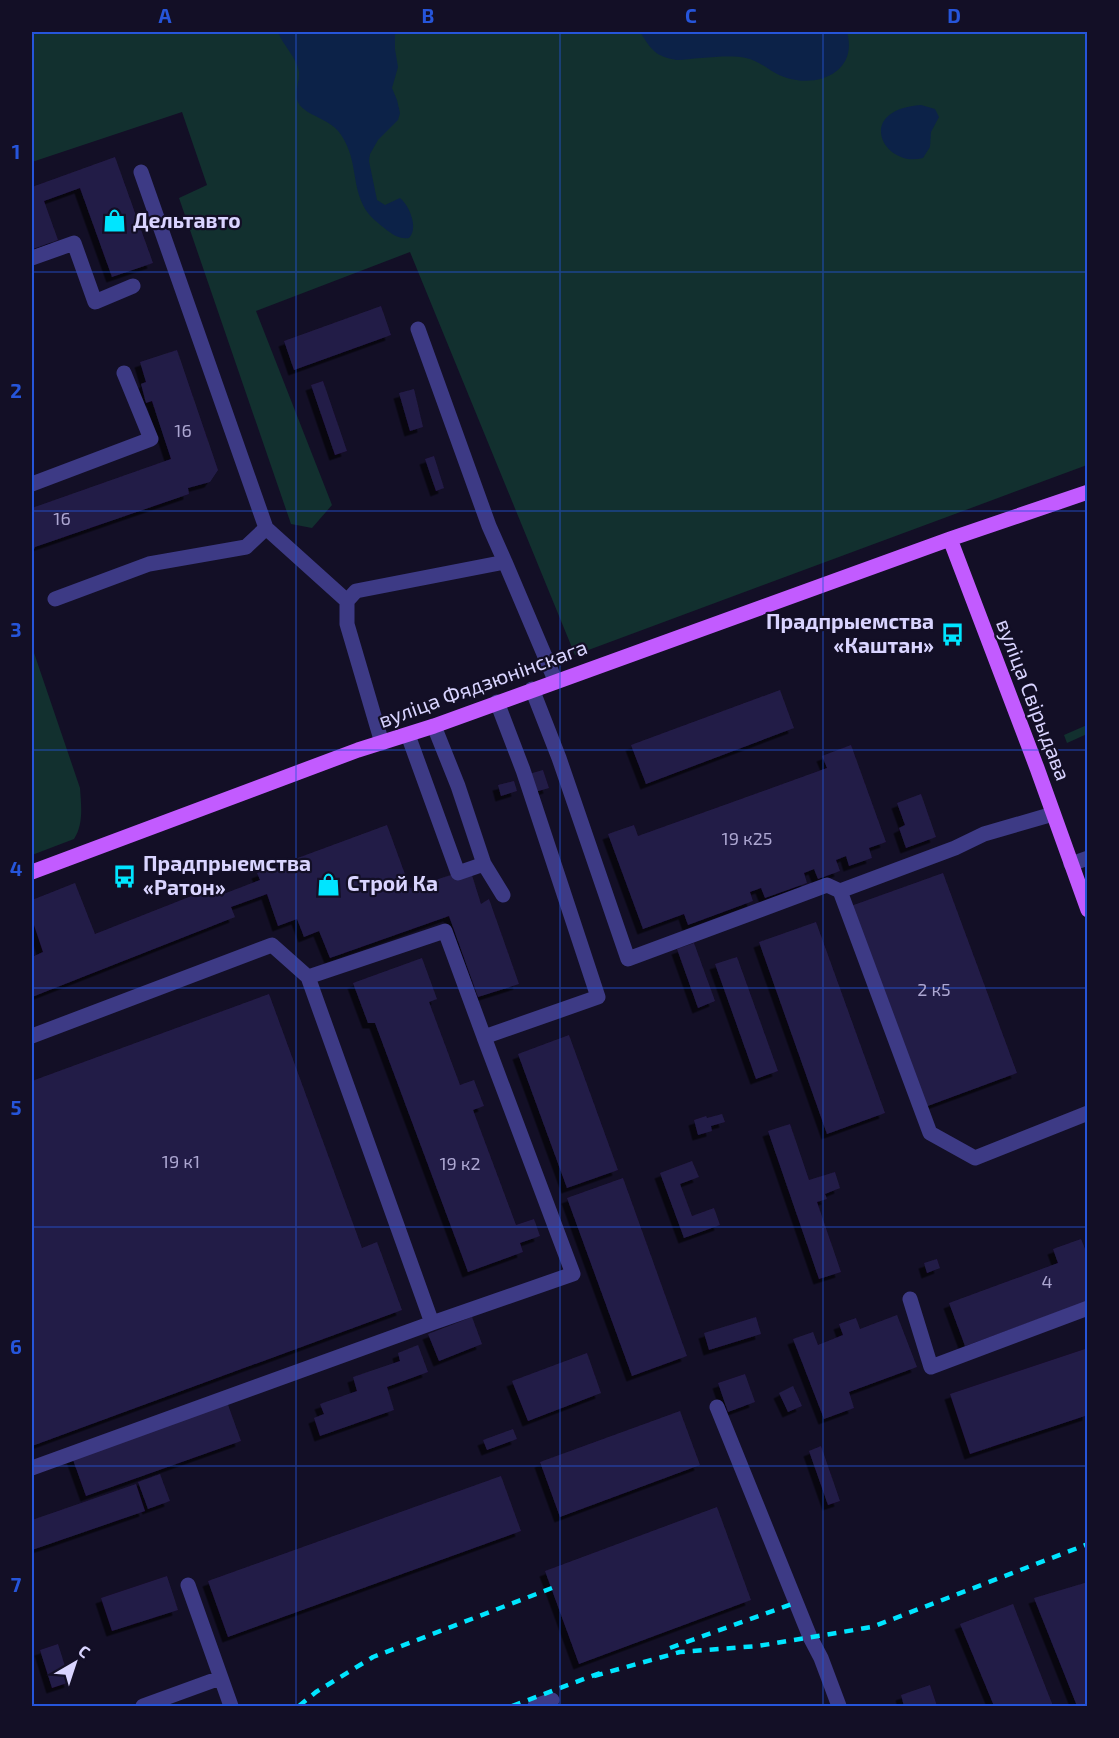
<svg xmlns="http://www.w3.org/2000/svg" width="1119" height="1738" font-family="'Exo 2',sans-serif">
<defs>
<filter id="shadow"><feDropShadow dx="-5.5" dy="5.5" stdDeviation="0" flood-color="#0009"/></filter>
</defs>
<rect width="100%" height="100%" fill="#130f26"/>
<path fill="#12302f" d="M32,32H1087V465L575,655L410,252L256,311L332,505L312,528L291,524L179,198L207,185L182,112L32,162Z
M32,647L80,788C81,804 84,824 74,839L32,855Z
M1087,725V734L1067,743L1064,735Z"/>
<path fill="#0c2248" d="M278,32H395V49L398,67L392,88L397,100L400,113L398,120L378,140L370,154L369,161L377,200L385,205L400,198C409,205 419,228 409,238C400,239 395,236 388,231C379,224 368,216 363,205C351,180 358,158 339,132C328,118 307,116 299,104C293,95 300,82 299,72C297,57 283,46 278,32Z
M640,32H847C858,71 820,88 787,78C772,74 761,61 746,58C729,54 695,59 677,60C654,56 652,50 640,32Z
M921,105L935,109L939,117L931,132L930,147L923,158C884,169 853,110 921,105Z"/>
<path fill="#241b47" filter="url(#shadow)" d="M115,157L153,263L112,277L80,188L44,201L58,240L33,249L32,187Z
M381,306L391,335L294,370L284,341Z
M177,350L218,470L210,482L188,488L189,494L35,547L32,553V508L171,459L152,401L146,403L141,384L146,382L140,362Z
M323,381L347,451L335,455L311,385Z
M414,389L423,427L410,431L399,393Z
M434,456L444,488L436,491L425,459Z
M780,690L794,728L646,784L631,745Z
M851,745L886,842L869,848L872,858L849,866L846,856L836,860L840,871L818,879L814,869L804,873L807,883L765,898L761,888L750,892L753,901L688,925L684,914L643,929L608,834L634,825L638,836L827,768L822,756Z
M543,770L549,788L535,792L529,774Z
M514,781L517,791L501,796L498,785Z
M921,794L936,837L906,848L899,828L905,825L897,803Z
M387,825L410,888L470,869L481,904L489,899L519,984L478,997L449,916L330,958L319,931L304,937L297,919L278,926L267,894L231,907L235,917L32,997V957L43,952L32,919V900L75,883L95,934L222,884L226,893L260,880L257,873Z
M943,873L1017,1073L925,1107L851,906Z
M816,922L885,1113L827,1134L759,942Z
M694,943L715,1001L698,1008L677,949Z
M737,957L778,1071L756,1079L715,964Z
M422,958L437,999L429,1002L460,1085L474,1080L484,1106L473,1110L516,1225L534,1219L540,1236L520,1243L523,1252L468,1272L375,1023H368L353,983Z
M269,994L362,1248L377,1242L402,1310L32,1446V1081Z
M569,1035L618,1170L567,1188L518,1054Z
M722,1114L725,1122L711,1126L712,1131L698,1135L694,1120L706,1116L707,1118Z
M790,1124L809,1180L835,1172L840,1188L825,1194L827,1199L817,1202L841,1272L819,1279L768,1131Z
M692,1161L699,1177L680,1184L692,1216L714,1208L720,1225L684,1238L660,1173Z
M623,1178L687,1356L632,1376L567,1198Z
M1081,1239L1088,1256V1301L965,1346L949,1303L1058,1263L1053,1249Z
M937,1259L940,1268L927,1273L924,1263Z
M897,1315L917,1367L849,1392L854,1408L824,1419L793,1339L813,1332L818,1345L843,1335L839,1324L856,1318L860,1329Z
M472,1317L482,1344L439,1361L428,1334Z
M756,1317L761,1334L709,1350L704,1333Z
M418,1345L428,1372L387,1387L394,1410L320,1436L314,1418L324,1414L320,1404L357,1391L353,1377L400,1361L398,1353Z
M1088,1348V1415L970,1454L950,1394Z
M587,1353L601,1393L528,1421L512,1381Z
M745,1374L755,1402L728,1412L718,1383Z
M793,1386L802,1406L788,1412L779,1393Z
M227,1402L241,1441L86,1496L72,1457Z
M680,1411L700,1465L560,1517L540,1462Z
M513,1429L517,1439L487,1450L483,1440Z
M821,1446L840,1501L828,1505L809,1451Z
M160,1474L170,1501L148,1509L138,1482Z
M501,1476L521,1531L228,1637L208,1581Z
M136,1484L145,1511L32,1550V1520Z
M717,1507L751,1600L579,1664L545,1571Z
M167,1576L178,1610L112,1631L101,1598Z
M1088,1582V1704L1077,1706L1034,1598Z
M1013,1604L1053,1706H994L960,1624Z
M58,1644L70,1682L52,1688L40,1650Z
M930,1685L937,1706H904L901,1695Z"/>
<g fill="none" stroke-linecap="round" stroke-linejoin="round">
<path stroke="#3d3a85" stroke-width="15" d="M141,172L266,528L347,601
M32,258L74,243L95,302L133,286
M418,329L489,526L505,562
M32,484L151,439L124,373
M55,599L149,564L246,547L266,528
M532,689L559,758L628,959L827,885L840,891L955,848L984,834L1053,814
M434,726L458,786L484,864
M408,735L458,873L484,864L503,895
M382,743L347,624V601L356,591L505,562L555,680
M1071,864L1088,858
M840,891L930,1133L975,1158L1088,1113
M308,977L445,931L484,1037L598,997L523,770L497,702
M32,1036L272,945L308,977L432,1323L32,1468
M910,1299L931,1367L1088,1308
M432,1323L573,1274L484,1037
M717,1407L810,1637L821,1658L839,1706
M188,1585L231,1706
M143,1706L220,1678
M535,1706L552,1700"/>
<path stroke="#c25bff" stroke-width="15" d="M950,539L1037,768L1088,910
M32,872L358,750L434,726L950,539L1088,492"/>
<path stroke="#00e5ff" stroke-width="4.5" stroke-dasharray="9 8" stroke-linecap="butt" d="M670,1648L792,1604
M594,1676L680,1652L758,1646L872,1627L1088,1544
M299,1706L316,1692L373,1657L552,1588
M512,1706L600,1673"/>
</g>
<path fill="none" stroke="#2655da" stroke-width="1.5" stroke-opacity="0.55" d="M296,32V1706M560,32V1706M823,32V1706M32,272H1088M32,511H1088M32,750H1088M32,988H1088M32,1227H1088M32,1466H1088"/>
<defs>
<symbol id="shop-bare" viewBox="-9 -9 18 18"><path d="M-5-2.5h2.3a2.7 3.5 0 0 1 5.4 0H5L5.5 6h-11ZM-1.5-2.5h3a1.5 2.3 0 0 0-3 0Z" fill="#00e5ff" stroke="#130f26" stroke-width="2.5" paint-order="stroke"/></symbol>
<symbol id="bus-bare" viewBox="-9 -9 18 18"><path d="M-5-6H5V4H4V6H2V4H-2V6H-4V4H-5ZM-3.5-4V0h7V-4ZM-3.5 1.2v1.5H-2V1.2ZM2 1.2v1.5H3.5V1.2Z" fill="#00e5ff" stroke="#130f26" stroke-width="2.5" paint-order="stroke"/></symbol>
</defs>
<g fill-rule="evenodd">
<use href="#shop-bare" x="98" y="204" width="33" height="33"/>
<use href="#bus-bare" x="936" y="618" width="33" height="33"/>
<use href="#bus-bare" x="108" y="860" width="33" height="33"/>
<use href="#shop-bare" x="312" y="868" width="33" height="33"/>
</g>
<g text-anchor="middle" stroke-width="4.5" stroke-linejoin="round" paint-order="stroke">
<g font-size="18" fill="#aca6d1">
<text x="183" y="437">16</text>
<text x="62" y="525">16</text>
<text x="747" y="845">19 к25</text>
<text x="934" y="996">2 к5</text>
<text x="181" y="1168">19 к1</text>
<text x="460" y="1170">19 к2</text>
<text x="1047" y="1288">4</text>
</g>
<g font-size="21" font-weight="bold" fill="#d9d4ff" stroke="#130f26" text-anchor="start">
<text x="133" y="228">Дельтавто</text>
<text x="934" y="629" text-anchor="end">Прадпрыемства<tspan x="934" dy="24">«Каштан»</tspan></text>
<text x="143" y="871">Прадпрыемства<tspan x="143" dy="24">«Ратон»</tspan></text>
<text x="347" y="891">Строй Ка</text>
</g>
<g font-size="21" fill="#d9d4ff" stroke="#130f26">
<text transform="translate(483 684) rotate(-20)" y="7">вуліца Фядзюнінскага</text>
<text transform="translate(1033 700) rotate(69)" y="7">вуліца Свірыдава</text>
</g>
</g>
<rect width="1119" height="1738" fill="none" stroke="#130f26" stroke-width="66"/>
<g transform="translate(75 1663) rotate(39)" stroke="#130f26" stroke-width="4.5" paint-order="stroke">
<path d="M0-4.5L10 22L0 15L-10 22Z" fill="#d9d4ff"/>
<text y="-9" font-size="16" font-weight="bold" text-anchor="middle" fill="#d9d4ff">С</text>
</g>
<rect x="33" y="33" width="1053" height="1672" fill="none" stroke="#2655da" stroke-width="2"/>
<g font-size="20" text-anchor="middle" font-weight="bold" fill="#2655da">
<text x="165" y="23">A</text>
<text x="428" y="23">B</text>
<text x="691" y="23">C</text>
<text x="954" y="23">D</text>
<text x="16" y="159">1</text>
<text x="16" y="398">2</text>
<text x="16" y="637">3</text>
<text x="16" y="876">4</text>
<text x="16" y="1115">5</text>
<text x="16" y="1354">6</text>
<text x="16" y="1592">7</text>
</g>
</svg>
